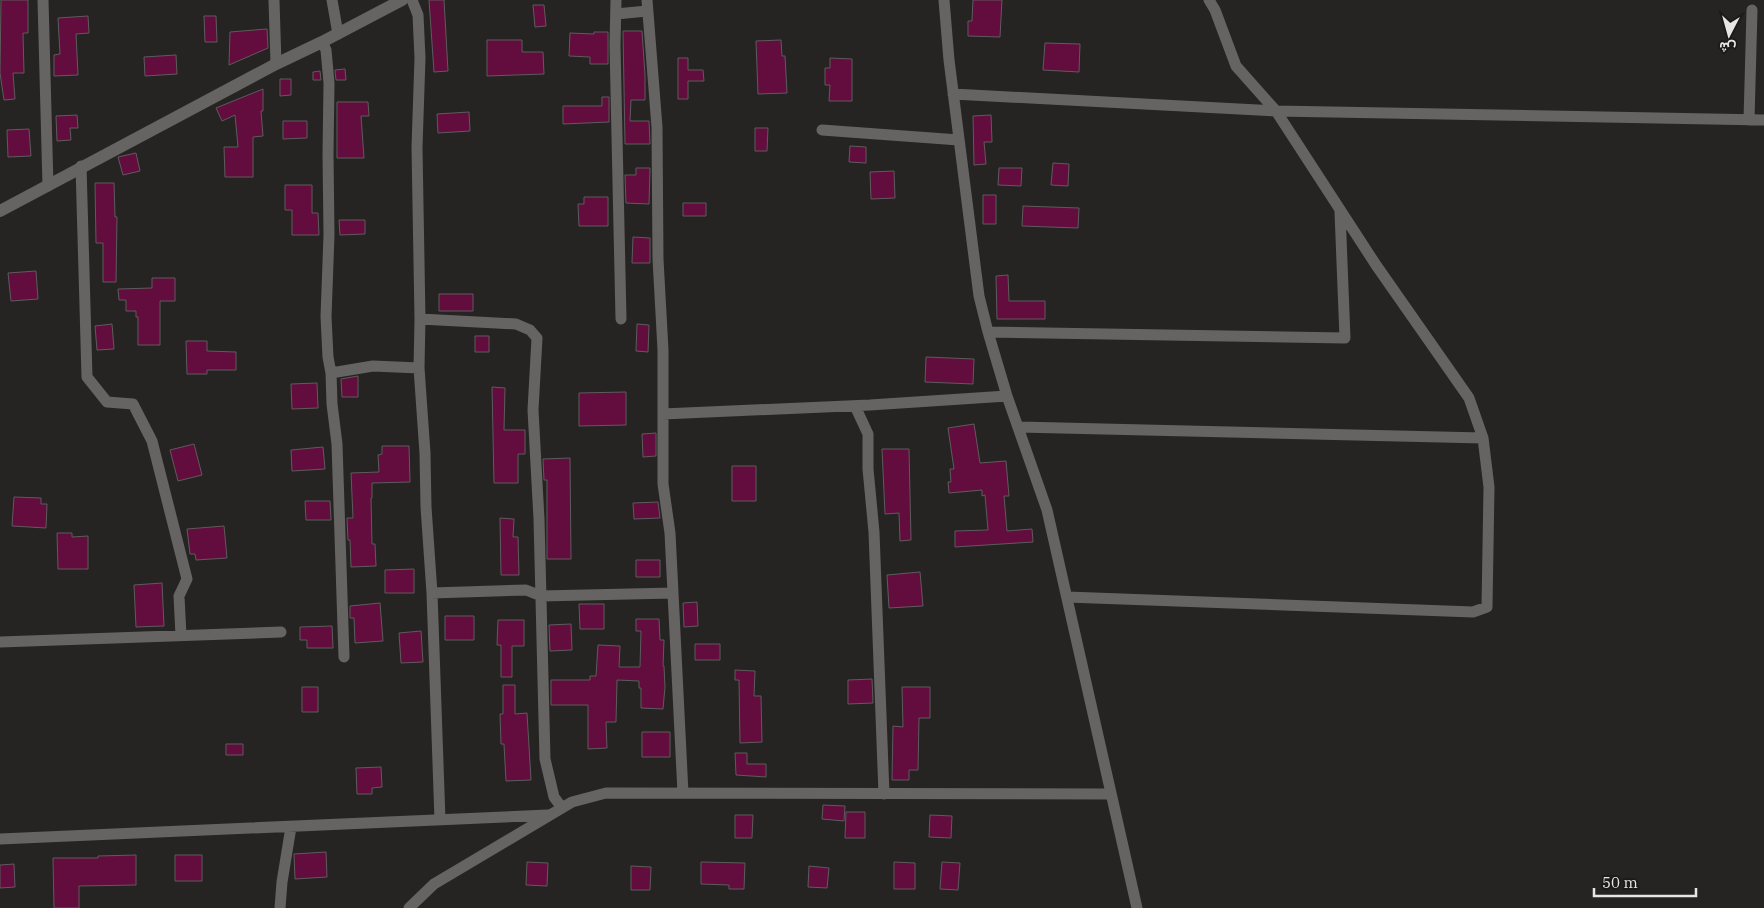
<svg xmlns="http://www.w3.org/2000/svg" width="1764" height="908" font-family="'IBM Plex Serif',Vazirmatn,serif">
<rect width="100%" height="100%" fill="#262422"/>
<path fill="#630d3e" stroke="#5e5b5d" d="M1,0H28V33H23L24,73H13L15,99L4,100L0,73Z
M429,0H444L448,71L434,72Z
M973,0H1002L1000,37L968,36V21H972Z
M533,5H544L546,26L535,27Z
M88,16L89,33L76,34L78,75L54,76V55L60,54L58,18Z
M204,16H216L217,42H205Z
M267,29L268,48L229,65L230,32Z
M623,31H642L645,75V100H631L630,121H649L650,144H625Z
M594,32H608V64H590V57L569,56L570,33L594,34Z
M487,40H522V52H543L544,74L487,76Z
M781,40L782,56H785L787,93L758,94L756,41Z
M1045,43L1080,44L1079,72L1043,70Z
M176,55L177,74L145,76L144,57Z
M678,58H688V70H703L704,81H688V99H678Z
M830,58L852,59V101H829L830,85H825V68H830Z
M345,69L346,80H336L335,70Z
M320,71L321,80H313V72Z
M280,79H291V95L280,96Z
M263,89V111H261L263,136L253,137V177H225L224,147H238L235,115L222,121L216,108Z
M602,97H609V122L563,124V106H602Z
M337,102H368L369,116H361L364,158H337Z
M469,112L470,131L438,133L437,114Z
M77,115L78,128H70L71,140L57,141L56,116Z
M991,115L992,142H984L986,164L974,165L973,116Z
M283,121H307V138L283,139Z
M755,128H768L767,151H755Z
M29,129L31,156L8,157L7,130Z
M850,146L866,147V163L849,162Z
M136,153L140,171L123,175L118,157Z
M1053,163L1069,164L1068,186L1051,185Z
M636,168H650L649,204L626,203L625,175H636Z
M999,168H1022L1021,186L998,185Z
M894,171L895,198L871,199L870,172Z
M95,183H114L115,217H117L116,282H103V243H96Z
M285,185H312V213H318L319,235H292V210H285Z
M983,195H996V224H983Z
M584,197H608V226H579L578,204H584Z
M683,203H706V216H683Z
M1023,206L1079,208L1078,228L1022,226Z
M339,220H365V234L340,235Z
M633,237L650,238V263H632Z
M36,271L38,299L11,301L8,273Z
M1008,275L1009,301H1045V319H997L996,276Z
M152,278H175V301H160V345H138V317H136V311H126V300H119L118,289L152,288Z
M439,294H473V311H439Z
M112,324L114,349L97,350L95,326Z
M637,324L649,325L648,352L636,351Z
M475,336H489V352H475Z
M186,341H207V351L236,352V370H207V374H187Z
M926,357L974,359L973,384L925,382Z
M358,376V397H342L341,379Z
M317,383L318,408L292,409L291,384Z
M492,387L505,388L504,430H525V454H518V483H494Z
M626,392V425L579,426V393Z
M974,424L980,463L1006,461L1009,496H1004L1007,531L1032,529L1033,542L955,547V531L988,530L985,495L982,496V490L949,493L948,482H951L950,469H954L948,428Z
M656,433V456L643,457L642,434Z
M194,444L202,475L178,481L170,450Z
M382,446H409L410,482L372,483V498H371L372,544H375L376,566L351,567L350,540H348L347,518H353L351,473L379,472L378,455L382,454Z
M323,447L325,469L292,471L291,450Z
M882,449H909L911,540L900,541L899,513L885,514Z
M570,458L571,559H547V480H544L543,459Z
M732,466H756V501H732Z
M14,497L41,498V504H47L46,528L12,526Z
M305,501H330L331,520H306Z
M658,502L660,518L634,519L633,503Z
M500,518L514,519L513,537H518L519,575H501Z
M224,526L227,558L196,560L195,554H190L187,529Z
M57,533H72V537L88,536V569H58Z
M636,560H660V577H636Z
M414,569V593H385V570Z
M920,572L923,606L889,608L887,575Z
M162,583L164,626L136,627L134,585Z
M697,602L698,626L684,627L683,603Z
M380,603L383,641L355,643L354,618H350V606Z
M579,604H604V629H580Z
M445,616H474V640H445Z
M636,619H659L660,640H664L663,666H664L665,687L663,709L641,708V688H639V681L617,680L616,722H606L607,748L588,749V705H551V680H590V676H596L598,645L620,646L619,667H640L641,631H636Z
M498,620H524V646H512V677H501V645H497Z
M571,624L572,650L550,651L549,625Z
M332,626L333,648H307V640H300V627Z
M421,631L423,662L401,663L399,633Z
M695,644H720V660H695Z
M735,670L755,671L754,696H761L762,742L740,743L739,680H735Z
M872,679L873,703L848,704V680Z
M503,685H515V714L527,713L531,780L506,781L504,744H501L500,714H503Z
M302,687H318V712H302Z
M902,687H930V718H919L918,770H909V780H892L893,726L903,727Z
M642,732H670V757H642Z
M226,744H243V755H226Z
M735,753H747V764H766V777L736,775Z
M381,767L382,787L372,788V794H357L356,768Z
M823,805L845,806L844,821L822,819Z
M846,812H865V838H845Z
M735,815H753L752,838H735Z
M930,815L952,816L951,838L929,837Z
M326,852L327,877L295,879L294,854Z
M136,855V885L79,886V908H54L53,858H98V856Z
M175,855H202V881H175Z
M527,862L548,863L547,886L526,885Z
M701,862L745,863L744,889H729V885L701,884Z
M894,862L915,863V889H894Z
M942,862L960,863L958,890L940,889Z
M14,864L15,887L0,888V865Z
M631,866L651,867L650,890H631Z
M809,866L829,868L827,888L808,887Z"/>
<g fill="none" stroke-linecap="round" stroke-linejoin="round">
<path stroke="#656463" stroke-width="11" d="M43,0L48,186
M274,0L276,64
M332,0L338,34
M412,0L418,15L420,58L417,147L420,319L419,368L425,453L426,507L432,593L440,820
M616,0L615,45L621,319
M647,0L657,127L658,259L663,350V484L670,533L683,793
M944,0L949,60L979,296L988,332L1007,396L1047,510L1137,908
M616,14L647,11
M322,42L326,50L329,83L328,154L329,235L326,317L328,357L331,373L332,404L337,444L344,657
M953,94L1276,111L1764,120
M1749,120L1752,10
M822,130L959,140
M81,166L87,377L107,402L133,404L152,441L187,579L179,596L181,636
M420,319L516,324L530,330L537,338L533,410L539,519L545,759L554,797L562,808
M988,332L1345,338L1340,212
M331,373L373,366L419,368
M855,406L868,434V469L874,532L884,794
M663,414L870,405L1007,396
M1019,427L1483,438
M432,593L526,590L541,596L673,593
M1067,597L1473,612L1487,607L1489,487L1483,438L1469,398L1376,265L1276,111L1236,66L1215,10L1209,0
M0,642L281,632
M0,839L548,815
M280,908L282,882L291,827
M409,908L434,884L572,802L606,793L1111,794"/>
<path stroke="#656463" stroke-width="12" d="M0,211L276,64L322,42L402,0"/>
</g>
<g transform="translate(1729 35) rotate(186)" stroke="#1d1b19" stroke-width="4" paint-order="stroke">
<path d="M0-4L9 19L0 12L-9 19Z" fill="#e7e6e5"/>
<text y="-8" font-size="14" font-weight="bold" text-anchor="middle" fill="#e7e6e5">ش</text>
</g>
<path d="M1594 888v8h102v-8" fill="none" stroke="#e7e6e5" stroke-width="2.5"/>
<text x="1602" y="888" font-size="15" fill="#e7e6e5" stroke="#1d1b19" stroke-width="4" paint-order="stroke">50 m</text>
</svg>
